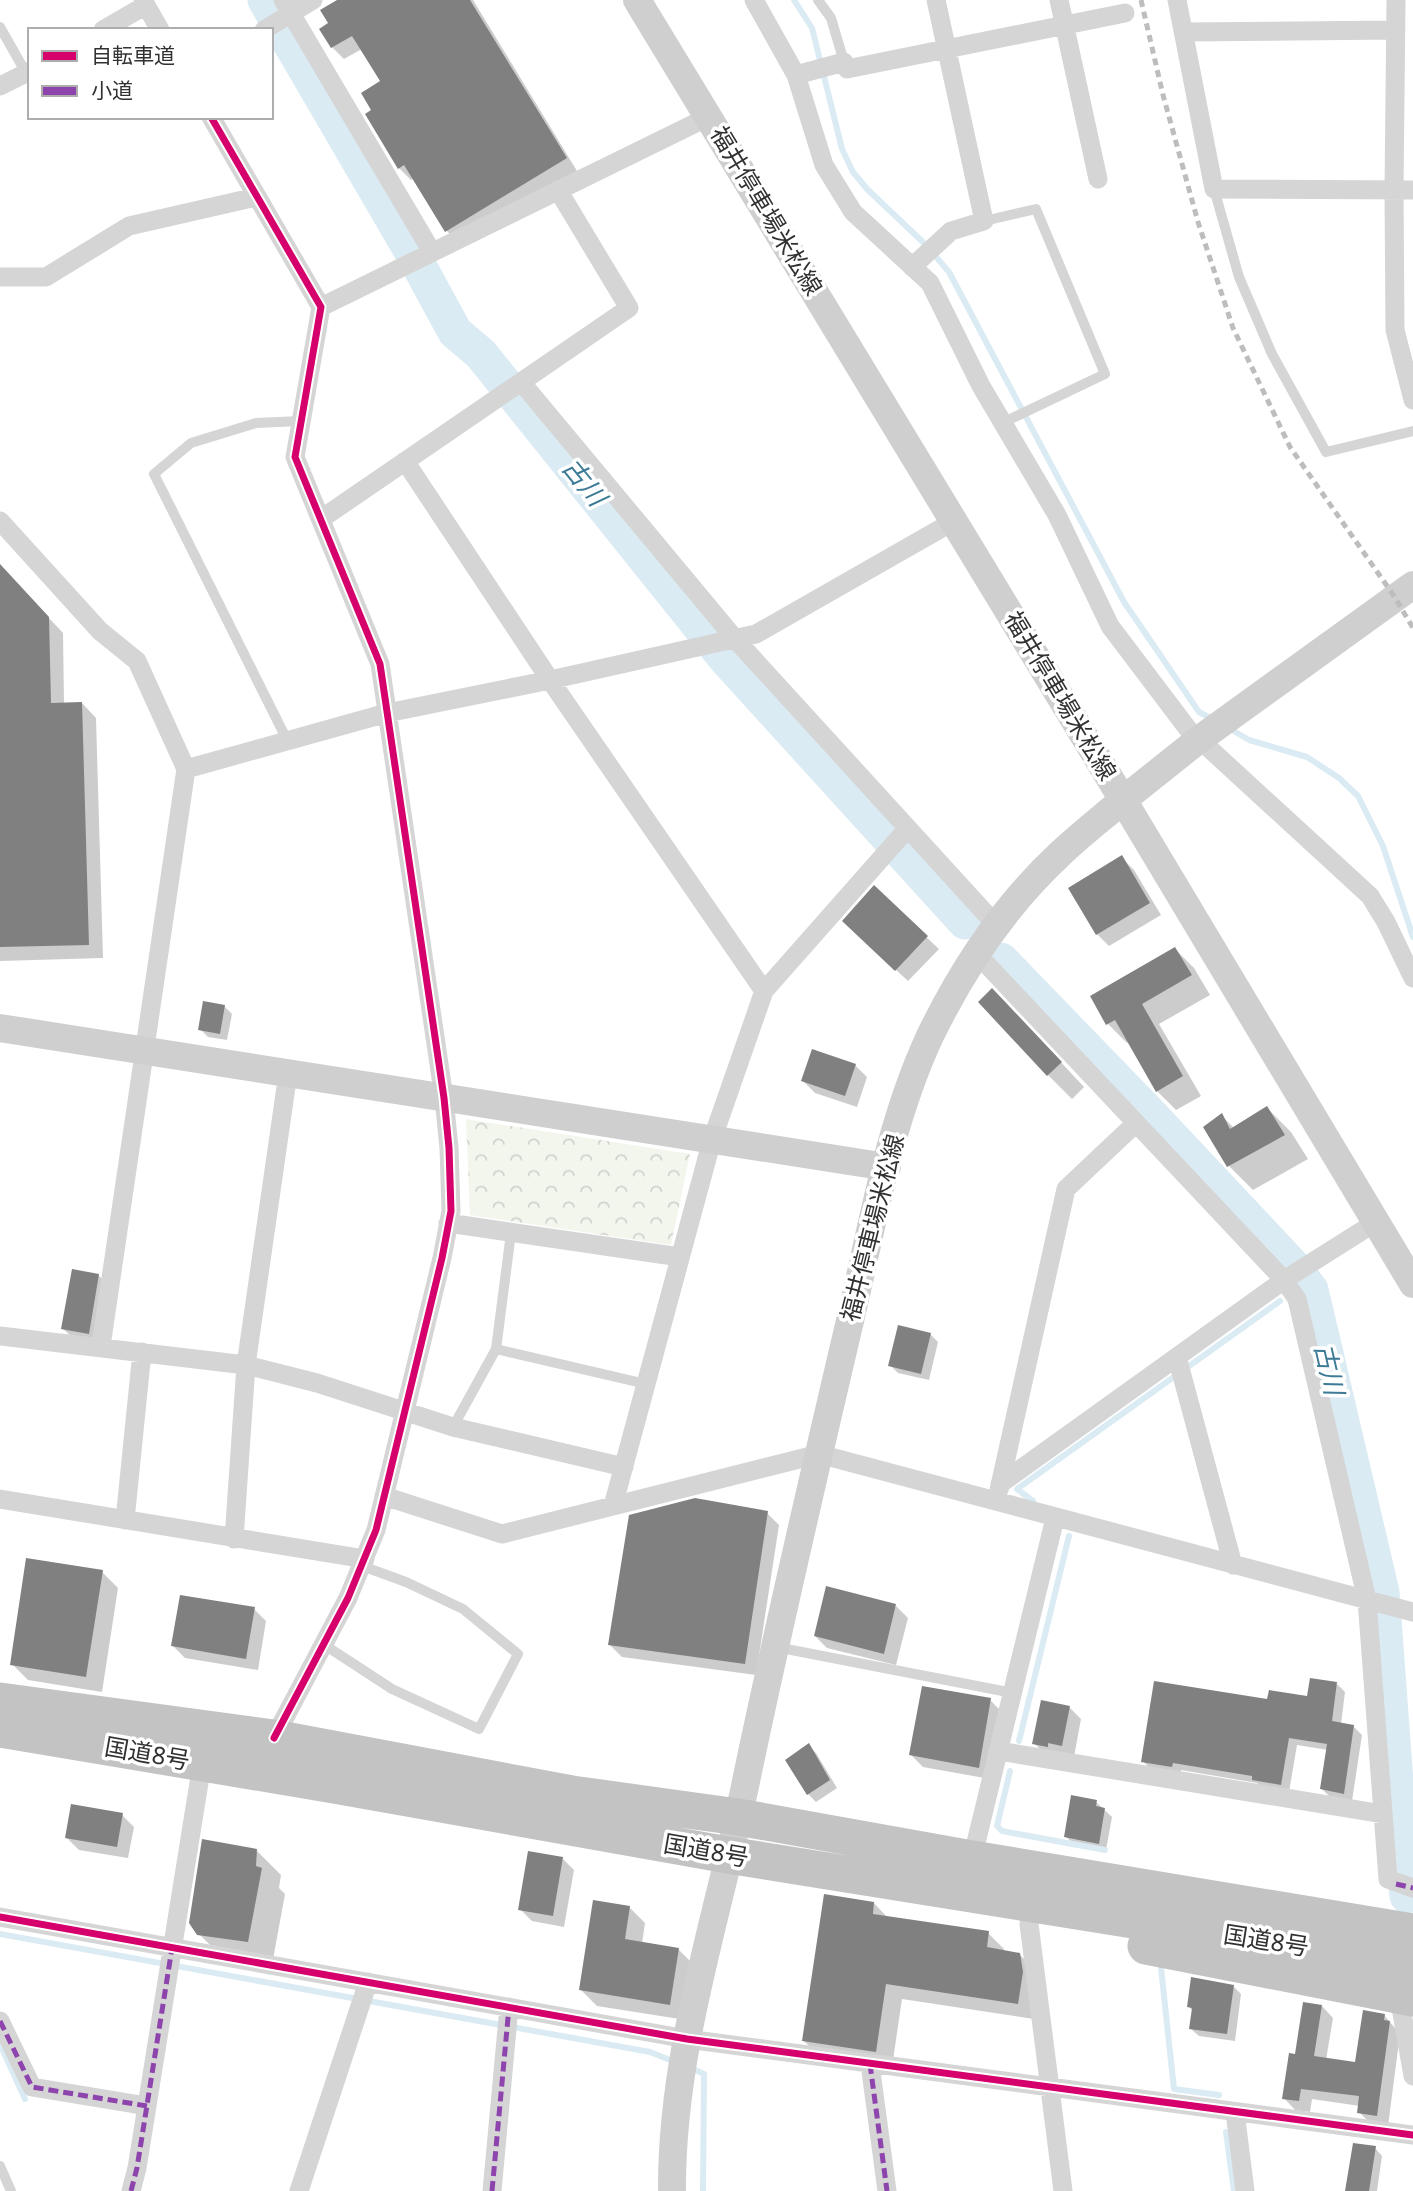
<svg xmlns="http://www.w3.org/2000/svg" width="1413" height="2191" font-family="'Noto Sans','Noto Sans JP',sans-serif">
<defs>
<pattern id="park-crowns" width="20" height="18" patternUnits="userSpaceOnUse" patternTransform="scale(1.75)"><rect width="20" height="18" fill="#f2f6ed"/><path d="M2 6a3 3 0 1 1 6 0M12 15a3 3 0 1 1 6 0" fill="none" stroke="#d0d3cc"/></pattern>
</defs>
<rect width="100%" height="100%" fill="#fff"/>
<path fill="url(#park-crowns)" d="M466,1119L690,1154L671,1245L470,1215Z"/>
<path fill="#0003" d="M340,0H473L577,171L458,243L447,231L414,178L411,180L399,168L373,110L382,82L362,49L344,59L332,47L322,29L330,24Z
M0,566L63,633L64,704L82,703L96,718L103,958L0,961Z
M1122,858L1134,870L1161,915L1109,946L1097,934Z
M874,888L939,949L908,981L856,933Z
M1175,949L1194,968L1210,995L1159,1024L1201,1096L1176,1110L1157,1091L1129,1041L1127,1043L1108,1024Z
M224,1006L232,1014L227,1040L208,1037L200,1029Z
M1016,1014L1084,1087L1072,1099L1048,1075Z
M855,1065L867,1077L857,1107L815,1093L803,1081Z
M1267,1108L1291,1132L1308,1159L1253,1190L1229,1166L1222,1116L1234,1128Z
M98,1275L106,1283L97,1341L71,1336L63,1329Z
M930,1334L938,1342L929,1380L898,1373L890,1365Z
M767,1513L779,1525L756,1675L622,1657L610,1645Z
M102,1572L118,1588L102,1692L28,1680L12,1664Z
M896,1606L908,1618L896,1665L827,1648L815,1636Z
M254,1609L266,1621L258,1670L185,1658L173,1646Z
M1337,1684L1345,1692L1341,1724L1353,1726L1362,1735L1352,1801L1330,1797L1322,1789L1328,1750L1297,1745L1289,1792L1262,1788L1257,1783L1181,1770L1180,1774L1151,1770L1143,1761L1269,1701L1309,1698Z
M990,1700L1002,1712L990,1779L923,1767L911,1755Z
M1069,1707L1081,1719L1074,1757L1046,1755L1034,1743Z
M809,1746L816,1753L837,1788L816,1802L808,1794Z
M1096,1802L1112,1817L1106,1850L1074,1844L1066,1837Z
M122,1815L134,1827L128,1858L79,1850L67,1838Z
M257,1851L281,1875L279,1888L285,1894L272,1965L223,1958L199,1934Z
M562,1858L574,1870L564,1927L532,1921L520,1909Z
M874,1903L888,1918L988,1933L1004,1949V1952L1019,1954L1036,1971L1034,2019L902,1999L892,2067L820,2057L804,2041Z
M629,1907L645,1923L642,1944L678,1949L694,1965L686,2020L597,2006L581,1990Z
M1233,1986L1241,1994L1235,2041L1199,2036L1191,2029L1193,2011L1189,2007Z
M1322,2006L1333,2018L1326,2060L1356,2064L1384,2015L1400,2034L1388,2126L1371,2124L1359,2112L1360,2106L1312,2099L1310,2112L1295,2110L1284,2098L1297,2056Z
M1375,2148L1382,2156L1377,2191H1347Z"/>
<g fill="none" stroke-linecap="round" stroke-linejoin="round">
<path stroke="#dbebf3" stroke-width="6" d="M794,0L812,28L842,149L853,172L867,189L925,244L949,272L1124,602L1199,712L1214,720
M1227,727L1249,740L1307,757L1339,778L1358,796L1383,846L1413,937
M1033,1501L1017,1489L1280,1301
M1019,1741L1069,1536
M1010,1771L997,1826L1002,1831L1105,1850
M0,1934L650,2052L675,2062
M1161,1968L1174,2089L1219,2095
M0,2044L25,2099
M691,2068L704,2074L703,2191
M1226,2132L1234,2191"/>
<path stroke="#dbebf3" stroke-width="35" d="M265,0L410,249L455,332L481,354L725,658L965,922
M1001,960L1151,1115L1294,1267L1311,1290L1382,1592L1398,1809L1407,1896"/>
</g>
<path fill="#808080" d="M337,0H470L567,158L445,232L404,165L398,169L365,114L371,110L361,93L380,81L352,36L331,48L319,29L328,23L320,10Z
M0,564L49,617L51,703L82,702L89,945L0,947Z
M1122,855L1150,903L1096,935L1068,888Z
M874,885L928,936L895,971L842,921Z
M1175,947L1192,975L1142,1004L1183,1076L1156,1092L1115,1020L1106,1025L1090,996Z
M992,988L1062,1062L1047,1076L978,1002Z
M203,1001L225,1005L220,1034L198,1030Z
M812,1049L856,1064L845,1096L801,1081Z
M1267,1106L1285,1135L1227,1167L1203,1127L1222,1113L1230,1129Z
M72,1269L99,1274L89,1334L61,1329Z
M898,1325L931,1333L921,1374L888,1366Z
M695,1498L768,1511L745,1664L608,1645L629,1515Z
M26,1558L103,1570L86,1677L10,1665Z
M826,1586L896,1604L884,1654L814,1636Z
M180,1595L255,1607L246,1659L171,1646Z
M1310,1678L1337,1682L1332,1721L1354,1725L1344,1794L1320,1789L1327,1744L1289,1738L1281,1785L1252,1780V1776L1173,1763L1172,1767L1141,1762L1154,1681L1267,1699L1269,1690L1307,1696Z
M922,1686L991,1698L979,1768L909,1755Z
M1041,1700L1070,1706L1062,1746L1048,1743V1747L1032,1744Z
M809,1743L830,1780L807,1795L785,1760Z
M1071,1795L1097,1800L1096,1806L1105,1808L1099,1844L1064,1837Z
M71,1804L123,1813L117,1847L65,1838Z
M202,1839L257,1849L256,1866L262,1868L248,1942L197,1935L189,1923Z
M528,1851L563,1857L553,1916L518,1910Z
M824,1894L874,1902L873,1914L989,1931L987,1947L1020,1953L1023,1972L1018,2004L886,1984L876,2052L802,2041Z
M593,1900L630,1906L625,1939L679,1948L670,2005L579,1990Z
M1191,1977L1234,1985L1227,2034L1189,2029L1192,2008L1187,2007Z
M1303,2002L1322,2005L1314,2056L1355,2062L1363,2010L1385,2014L1384,2020L1390,2021L1377,2116L1357,2113L1359,2096L1301,2089L1299,2101L1282,2099L1289,2053L1295,2054Z
M1353,2143L1376,2146L1369,2191H1345Z"/>
<g fill="none" stroke-linecap="round" stroke-linejoin="round">
<path stroke="#d5d5d5" stroke-width="10" d="M818,0L831,18L844,62
M0,27L26,73
M1214,189L1239,277L1272,354L1326,452L1413,431
M984,221L1036,209L1105,374L1002,423
M287,740L154,474L191,443L256,423L301,421
M496,1349L646,1384
M453,1427L496,1349L511,1233
M323,1644L392,1689L479,1729L518,1654L463,1609L406,1582L362,1566
M776,1647L1013,1693
M0,2166L11,2191"/>
<path stroke="#d5d5d5" stroke-width="19" d="M143,0L160,30
M283,0L432,252
M754,0L796,75L824,165L853,212L930,283L981,386L1057,515L1110,626L1197,741
M1059,0L1098,179
M1177,0L1214,189L1413,190
M1396,0L1394,190L1395,330L1413,400
M103,30L146,5
M264,30L313,0
M1184,32L1396,30
M796,75L844,62L847,69L1125,13
M0,86L30,71
M211,117L321,307L295,457L380,664L444,1098L449,1148L451,1211L442,1258L376,1530L348,1598L274,1738
M912,267L951,231L984,221L936,0
M0,277H46L129,226L256,197
M321,307L708,117
M522,383L736,640L997,926
M405,461L550,680L764,991
M321,519L629,308L558,190
M0,521L100,631L137,661L186,769L101,1346
M1199,739L1370,896L1386,922L1413,978
M186,769L387,713L550,680L756,634L954,521
M977,954L1284,1280L1297,1299L1367,1600L1388,1879L1413,1888
M448,1223L680,1257
M0,1336L246,1365L317,1383L453,1427L624,1467
M1177,1357L1233,1565
M1000,1484L1284,1280L1376,1222
M999,1490L1066,1189L1136,1123
M384,1496L502,1534L819,1454L1413,1612
M0,1499L365,1559
M613,1506L712,1140L764,991L908,828
M125,1520L142,1352
M234,1539L246,1365L288,1073
M999,1751L1383,1814
M972,1859L1055,1518
M0,1917L687,2039L1413,2135
M1029,1924L1063,2191
M1399,1996L1413,2076
M0,2021L32,2087L147,2106
M870,2064L887,2191
M1235,2112L1245,2191
M131,2191L137,2168L202,1764
M299,2191L368,1982
M492,2191L509,2007"/>
<path stroke="#cfcfcf" stroke-width="28" d="M637,0L1123,800C1102,818 1080,835 1060,854C1006,904 962,970 930,1036C888,1126 872,1229 849,1325C813,1478 777,1632 745,1786C717,1920 671,2053 672,2191
M1413,585L1197,741L1123,800L1413,1284
M0,1028L887,1167"/>
<path stroke="#c3c3c3" stroke-width="37" d="M0,1701L274,1738L572,1794L738,1817L972,1859L1413,1932
M0,1729L334,1785L728,1855L1413,1965
M1146,1946L1413,1998"/>
<path stroke="#bdbdbd" stroke-width="5" stroke-dasharray="7 5" stroke-linecap="butt" d="M1141,0L1163,95L1198,222L1233,328L1290,447L1394,596L1413,628"/>
<path stroke="#8e44ad" stroke-width="5" stroke-dasharray="10 5" stroke-linecap="butt" d="M1396,1884L1413,1888
M0,2021L32,2087L147,2106
M870,2064L887,2191
M131,2191L137,2168L172,1948
M492,2191L509,2007"/>
<defs>
<path id="cycleway" d="M211,117L321,307L295,457L380,664L444,1098L449,1148L451,1211L442,1258L376,1530L348,1598L274,1738
M0,1917L687,2039L1413,2135"/>
</defs>
<use href="#cycleway" stroke="#fff" stroke-width="11"/>
<use href="#cycleway" stroke="#d6006c" stroke-width="7"/>
</g>
<g text-anchor="middle" stroke-width="7" stroke-linejoin="round" paint-order="stroke">
<g font-size="24" fill="#313131" stroke="#fff">
<text transform="translate(766 211) rotate(59)" y="8">福井停車場米松線</text>
<text transform="translate(1060 696) rotate(59)" y="8">福井停車場米松線</text>
<text transform="translate(873 1228) rotate(-76)" y="8">福井停車場米松線</text>
<text transform="translate(147 1754) rotate(10)" y="8">国道8号</text>
<text transform="translate(706 1851) rotate(10)" y="8">国道8号</text>
<text transform="translate(1266 1941) rotate(9)" y="8">国道8号</text>
</g>
<g font-size="26" font-style="italic" fill="#3c7a96" stroke="#fff">
<text transform="translate(584 482) rotate(51)" y="9">古川</text>
<text transform="translate(1329 1369) rotate(77)" y="9">古川</text>
</g>
</g>
<rect x="28" y="28" width="245" height="91" fill="#ffffff" stroke="#adadad" stroke-width="2"/>
<rect x="42" y="51" width="35" height="10" fill="#d6006c" stroke="#adadad" stroke-width="2"/>
<text x="91" y="63" font-size="21" fill="#313131">自転車道</text>
<rect x="42" y="86" width="35" height="10" fill="#8e44ad" stroke="#adadad" stroke-width="2"/>
<text x="91" y="98" font-size="21" fill="#313131">小道</text>
</svg>
